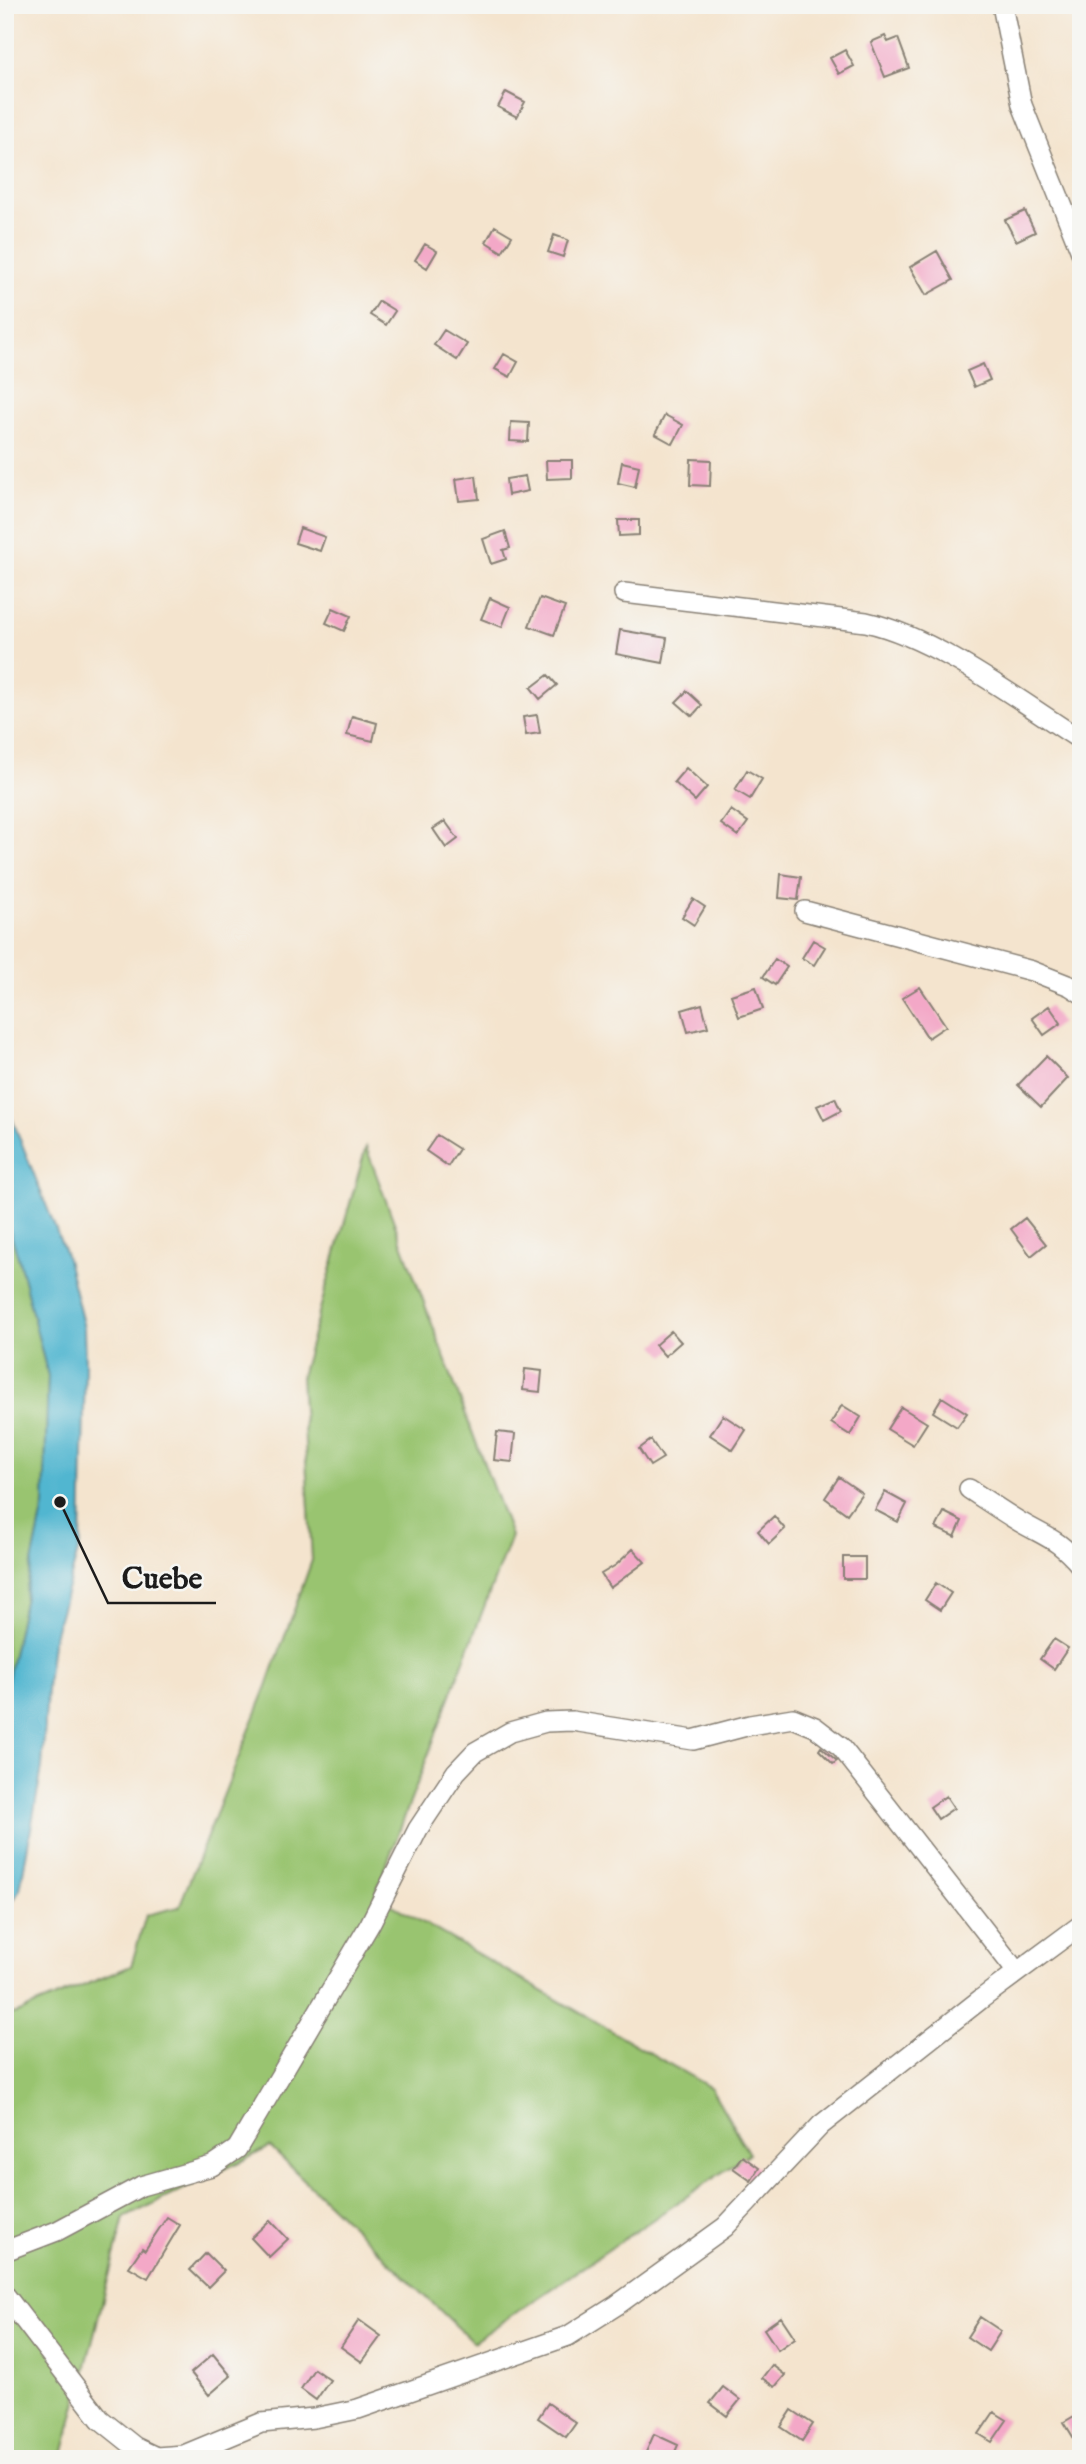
<svg xmlns="http://www.w3.org/2000/svg" width="1086" height="2464" font-family="'IM FELL English',serif">
<rect width="100%" height="100%" fill="#f6f6f2"/>
<filter id="ink" filterUnits="userSpaceOnUse"><feTurbulence type="fractalNoise" baseFrequency=".0143" numOctaves="2"/><feDisplacementMap in="SourceGraphic" scale="14" xChannelSelector="R" yChannelSelector="G"/><feConvolveMatrix kernelMatrix="1 2 1 2 8 2 1 2 1" color-interpolation-filters="sRGB"/></filter>
<filter id="wash" filterUnits="userSpaceOnUse"><feTurbulence type="fractalNoise" baseFrequency=".00686" numOctaves="4" result="noise"/><feDisplacementMap in="SourceGraphic" scale="28" xChannelSelector="R" yChannelSelector="G"/><feGaussianBlur stdDeviation="1.57" result="paint"/><feColorMatrix in="noise" values="0 0 0 0 0 0 0 0 0 0 0 0 0 0 0 0 0 1.4 0 .05"/><feComposite in="paint" operator="in"/></filter>
<g filter="url(#wash)">
<rect width="100%" height="100%" fill="#f4e4ce"/>
<path fill="#99c470" stroke="#5a7046" stroke-width="2" d="M366,1147L511,1536L375,1895L711,2088L749,2154L473,2342L270,2147L124,2218L62,2459H30L5,2455V2015L17,2013L131,1966L146,1915L179,1907L267,1686L312,1560L301,1376Z
M5,1216L19,1260L48,1376L44,1506L5,1693Z"/>
<path fill="#51b6d0" stroke="#366976" stroke-width="2" d="M5,1101L66,1255L84,1328L85,1366L81,1541L52,1643L48,1676L42,1768L20,1889L5,1911V1693L44,1506L48,1376L19,1260L5,1216Z"/>
<g id="blocks">
<path fill="#f3a8c7" d="M885,36L888,42L898,38L909,68L885,77L871,42Z
M845,50L854,66L839,74L830,58Z
M506,92L525,102L517,117L498,107Z
M1025,211L1035,232L1016,241L1005,220Z
M495,226L512,236L502,252L486,242Z
M554,235L568,240L563,257L548,252Z
M425,244L437,251L427,268L415,260Z
M937,251L953,280L926,295L910,267Z
M379,301L395,311L386,325L370,315Z
M444,330L467,344L457,360L434,345Z
M504,354L518,362L510,377L495,369Z
M983,364L990,380L974,387L967,371Z
M665,415L683,425L673,444L655,434Z
M511,422L529,423L528,442L510,441Z
M691,459L711,460L710,486L690,485Z
M546,460H572V478L547,479Z
M622,462L639,466L635,487L618,483Z
M476,476L479,499L459,501L456,479Z
M525,476L528,491L508,495L506,479Z
M618,520H639V535L619,536Z
M300,528L325,537L320,551L295,543Z
M505,531L510,548L503,550L506,559L491,564L483,539Z
M490,598L510,607L502,627L481,619Z
M540,598L565,607L554,635L529,626Z
M333,608L351,616L344,631L326,623Z
M620,630L667,638L663,663L616,654Z
M548,675L557,685L540,699L531,688Z
M687,691L702,705L692,716L676,702Z
M537,715L540,733L526,735L523,717Z
M352,716L377,723L373,741L347,735Z
M686,768L707,787L695,801L674,782Z
M747,770L762,779L750,799L735,790Z
M731,810L748,822L738,836L721,824Z
M445,821L458,839L446,848L433,829Z
M781,874L801,877L798,900L779,898Z
M693,899L705,907L694,925L682,917Z
M813,940L825,947L814,965L802,958Z
M775,959L787,967L775,985L763,977Z
M756,987L763,1009L739,1017L731,995Z
M920,987L946,1026L928,1038L902,998Z
M702,1004L708,1027L688,1032L682,1010Z
M1049,1006L1061,1023L1044,1035L1032,1018Z
M1046,1056L1068,1078L1041,1107L1018,1085Z
M835,1098L841,1111L824,1120L817,1106Z
M437,1135L459,1149L448,1166L426,1151Z
M1025,1218L1046,1244L1031,1256L1011,1229Z
M671,1331L681,1342L665,1356L655,1345Z
M525,1369L542,1371L540,1392L523,1390Z
M942,1397L967,1413L957,1427L933,1412Z
M842,1405L861,1417L850,1435L831,1423Z
M901,1407L927,1423L913,1445L887,1429Z
M723,1415L746,1430L733,1450L710,1435Z
M497,1432L515,1434L512,1462L494,1460Z
M651,1440L663,1458L650,1466L639,1449Z
M839,1477L862,1493L847,1514L825,1498Z
M885,1492L907,1504L898,1522L875,1510Z
M944,1512L962,1521L955,1537L936,1528Z
M774,1516L785,1529L769,1544L758,1531Z
M633,1549L645,1562L610,1588L601,1574L616,1565Z
M843,1557H865V1579H843Z
M936,1583L951,1593L940,1610L925,1600Z
M1054,1639L1068,1648L1054,1669L1040,1659Z
M821,1747L837,1761L833,1764L819,1750Z
M946,1796L954,1808L938,1819L930,1807Z
M742,2156L759,2168L751,2181L733,2168Z
M167,2217L180,2225L148,2278L129,2267L142,2248L145,2250Z
M270,2220L288,2239L269,2257L251,2238Z
M206,2253L224,2271L208,2287L190,2270Z
M781,2317L795,2338L778,2350L764,2329Z
M980,2317L1001,2331L988,2351L967,2337Z
M359,2320L381,2336L362,2362L341,2347Z
M213,2354L231,2376L209,2395L191,2373Z
M772,2365L785,2375L775,2387L762,2378Z
M314,2369L330,2380L316,2400L301,2389Z
M723,2387L740,2400L727,2416L710,2403Z
M548,2403L576,2423L566,2437L538,2418Z
M792,2410L813,2424L802,2441L781,2427Z
M994,2412L1007,2420L992,2442L979,2434Z
M1081,2412V2450L1064,2422Z
M654,2434L678,2445L672,2459H643Z"/>
</g>
</g>
<g filter="url(#ink)">
<use href="#blocks" fill-opacity="0" stroke="#888075" stroke-width="2"/>
<g fill="none" stroke-linecap="round" stroke-linejoin="round">
<defs>
<path id="minor" d="M1002,5L1022,105L1081,252
M624,593L866,622C937,638 1018,700 1081,740
M805,911L1032,971L1070,986L1081,993
M969,1489C986,1500 1003,1512 1020,1522C1048,1538 1058,1539 1081,1566
M5,2251L57,2231L141,2186L212,2166L237,2149L370,1924L418,1829L456,1772L475,1752L510,1732L546,1722L572,1721L693,1740L750,1725L793,1718L815,1727L841,1747L1017,1972
M5,2295L100,2419L135,2447L156,2457L184,2455L261,2423L314,2418L358,2409L568,2336L617,2305L725,2227L821,2125L981,1999L1081,1925"/>
</defs>
<use href="#minor" stroke="#888075" stroke-width="22"/>
<use href="#minor" stroke="#fff" stroke-width="19"/>
</g>
</g>
<path fill="none" stroke="#1c1c1c" stroke-width="2.5" d="M60 1502L108 1603H216"/>
<circle fill="#1c1c1c" stroke="#f6f6f2" stroke-width="2.5" cx="60" cy="1502" r="7"/>
<g font-size="30" text-anchor="middle" font-weight="bold" fill="#1c1c1c" stroke="#f6f6f2" stroke-width="5" stroke-linejoin="round" paint-order="stroke">
<text x="162" y="1588">Cuebe</text>
</g>
<rect width="1086" height="2464" fill="none" stroke="#f6f6f2" stroke-width="28"/>
</svg>
